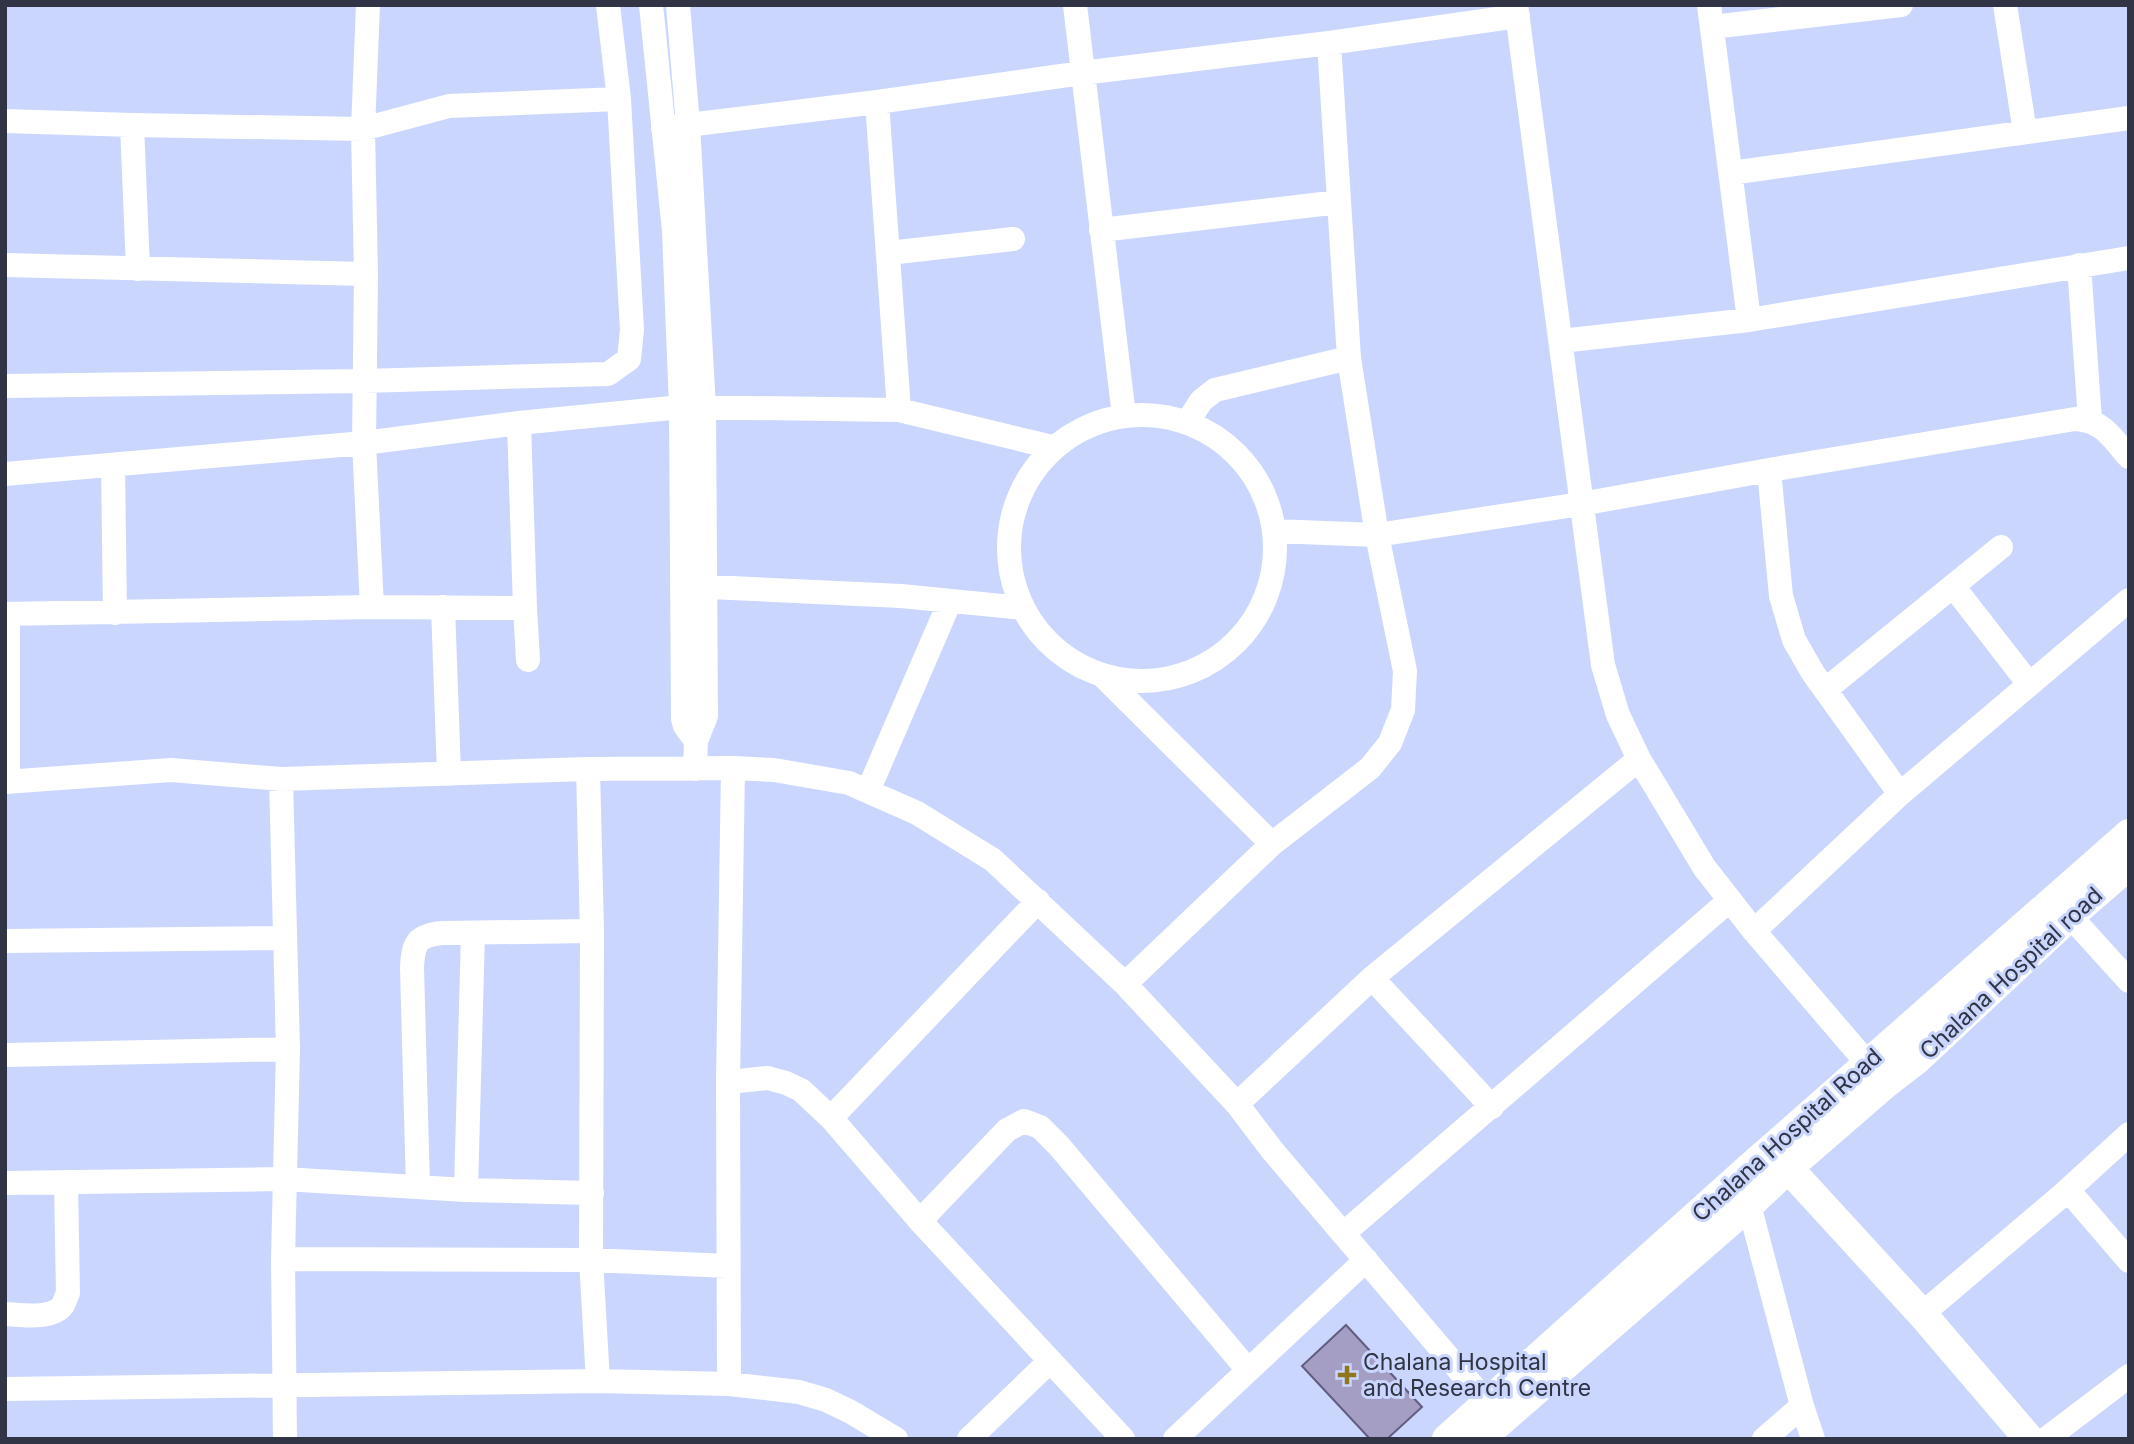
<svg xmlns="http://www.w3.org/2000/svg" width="2134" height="1444" font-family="Inter,sans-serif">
<rect width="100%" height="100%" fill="#cad6fe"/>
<path fill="#a49ec5" stroke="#625c7f" stroke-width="2" d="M1346,1325L1422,1407L1387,1439H1370L1302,1366Z"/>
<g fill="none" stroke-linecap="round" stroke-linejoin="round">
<path stroke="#fff" stroke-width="24" d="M368,5L363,129L366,274L364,443L372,607
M651,5L674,231L681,407L683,719L685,726L696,741
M678,5L688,125L704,408L706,716L696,741L695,769
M1075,5L1124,416
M1516,5L1603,665L1618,715L1639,759L1704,867L1754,931L1880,1078
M1709,5L1749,320L2129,258
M2005,5L2025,132
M1712,27L1901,5
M877,102L899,410
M5,121L132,125L363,129L449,106L619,99
M132,125L138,269
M663,128L877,102L1082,73L1329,43L1518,16
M1731,173L2129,118
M1101,230L1339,202
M889,253L1013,239
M5,265L366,274
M2079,265L2090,420
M1561,341L1749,320
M5,386L364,381L608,374L629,359L632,330L619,99L608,5
M1009 548a133 133 0 1 1 266 0a133 133 0 1 1-266 0Z
M519,423L525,608L528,660
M1187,423L1201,401L1215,390L1349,358
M113,465L115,613
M5,474L364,443L519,423L681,407L899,410L1052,447
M1274,531L1377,535L1581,504L1769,470L2075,419C2104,421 2111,437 2129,457
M688,586L901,596L1023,608
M1953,586L2029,684
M443,607L449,774
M5,614L372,607L525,608
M8,614V782
M1102,675L1272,844
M1825,690L2001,547
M588,769L592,931L591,1260L598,1381
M281,779L288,1049L283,1259L285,1439
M5,782L171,770L281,779L588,769L733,768L774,770L849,783L917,813L993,860L1125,984L1237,1104L1272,1150L1499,1417
M868,791L950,601
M1900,794L2129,600
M2070,916L2129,981
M1754,931L1900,794L1813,673L1794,640L1781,596L1769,470
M5,941L285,938
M1372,978L1492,1107
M1125,984L1272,844L1370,768L1390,743L1403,710L1405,671L1377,535L1349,358L1329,43
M5,1055L288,1049
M728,1082L768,1078L786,1083L801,1090L831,1118L920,1221L1123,1439
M1237,1104L1372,978L1639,759
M831,1118L1038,901
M5,1183L284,1179L466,1190L592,1193
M418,1187L412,968C413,943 417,935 443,933L592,931
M466,1190L473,933
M2068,1190L2129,1261
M1749,1205L1802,1406L1813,1439
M920,1221L1007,1130L1024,1121L1040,1127L1059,1146L1248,1370
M1344,1233L1730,900
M283,1259L591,1260L728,1266
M5,1314C22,1315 52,1320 63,1305C65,1301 66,1297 68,1293L66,1182
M1922,1314L2060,1197L2129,1134
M729,1384L728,1082L733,768
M5,1389L598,1381L729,1384L799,1392L826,1400L851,1412L896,1439
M969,1439L1050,1361
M1175,1439L1366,1260
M1764,1439L1802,1406
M2046,1439L2129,1376"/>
<path stroke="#fff" stroke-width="30" d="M1788,1168L1922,1314L2029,1439
M1447,1439L1754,1164L2129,834
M1480,1439L1749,1205L1788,1168L1885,1084L1916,1060L2070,916L2129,865"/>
</g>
<path fill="#90761c" stroke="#cad6fe" stroke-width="2.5" d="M1343.5 1364.5h7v7h7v7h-7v7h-7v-7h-7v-7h7z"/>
<g text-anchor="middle" stroke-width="6" stroke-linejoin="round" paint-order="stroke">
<g font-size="23" fill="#303444" stroke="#cad6fe">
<text transform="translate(2011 973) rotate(-43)" y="8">Chalana Hospital road</text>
<text transform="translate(1787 1135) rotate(-42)" y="8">Chalana Hospital Road</text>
</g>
<g font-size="23" fill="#303444" stroke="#cad6fe" text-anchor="start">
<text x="1363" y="1370">Chalana Hospital<tspan x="1363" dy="26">and Research Centre</tspan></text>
</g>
</g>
<rect width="2134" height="1444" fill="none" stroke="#303444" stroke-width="14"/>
</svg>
